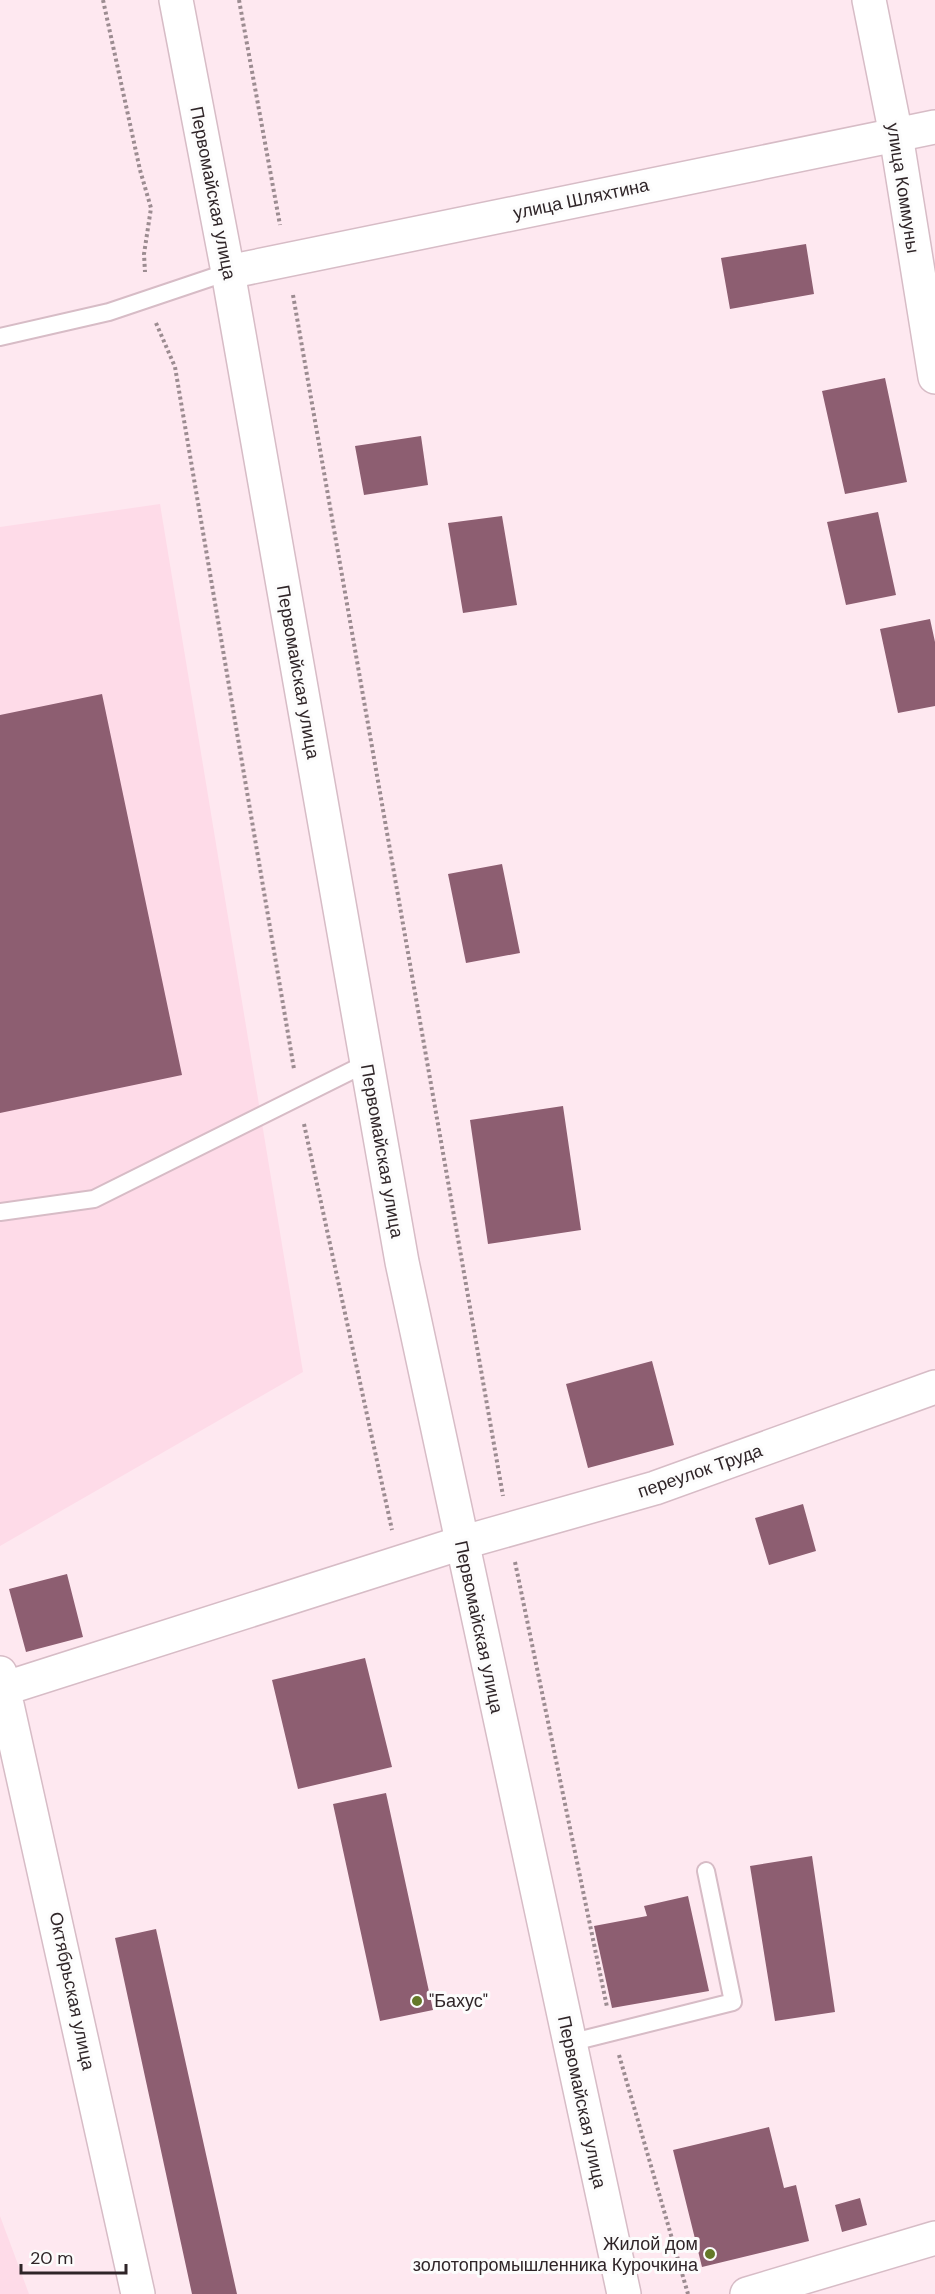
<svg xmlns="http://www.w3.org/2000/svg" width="935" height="2294" font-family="'DM Sans',sans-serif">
<rect width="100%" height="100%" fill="#fee8f0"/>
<path fill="#fedbe8" d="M160,504L303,1372L0,1546V527Z
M0,2216L29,2294H0Z"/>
<path fill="#8d5e71" d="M806,244L814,294L730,309L721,258Z
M885,378L907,482L845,494L822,391Z
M421,436L428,485L364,495L355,446Z
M878,512L896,595L846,605L827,522Z
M502,516L517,605L463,613L448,523Z
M930,619L935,642V706L898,713L880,629Z
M102,694L182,1075L0,1113V715Z
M502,864L520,953L466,963L448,874Z
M563,1106L581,1230L488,1244L470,1120Z
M652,1361L674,1445L588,1468L566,1384Z
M803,1504L816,1551L769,1565L755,1518Z
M67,1574L83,1637L26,1652L9,1589Z
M365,1658L392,1767L298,1789L272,1680Z
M386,1793L433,2010L380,2021L333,1804Z
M812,1856L835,2012L775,2021L750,1866Z
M688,1896L709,1991L612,2008L594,1926L647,1916L644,1906Z
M156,1929L237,2294H192L115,1938Z
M769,2127L784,2188L796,2185L809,2241L702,2267L673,2150Z
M860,2198L867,2225L842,2232L835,2205Z"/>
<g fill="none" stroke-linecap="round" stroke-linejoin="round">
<defs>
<path id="lane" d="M0,337L109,312L228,272
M0,1212L94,1199L367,1063
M569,2043L733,2002L706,1871"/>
<path id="street" d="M869,0L896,135L935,377
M0,1673L138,2294
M3,1689L461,1543L655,1488L935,1387
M747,2294L935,2238"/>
<path id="secondary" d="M176,0L228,272L402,1262L624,2294
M228,272L935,127"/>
</defs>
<use href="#lane" stroke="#d7bcc6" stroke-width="20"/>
<use href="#street" stroke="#d7bcc6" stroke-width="36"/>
<use href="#secondary" stroke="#d7bcc6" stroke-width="36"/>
<path stroke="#9c8c91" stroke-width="4" stroke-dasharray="3 3" stroke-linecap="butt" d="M103,0L140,170L151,208L144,254L145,272
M239,0L280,225
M293,295L503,1496
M156,323L175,367L294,1069
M304,1124L392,1530
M515,1562L607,2007
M619,2055L688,2294"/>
<use href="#lane" stroke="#fff" stroke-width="16"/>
<use href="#street" stroke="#fff" stroke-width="33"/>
<use href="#secondary" stroke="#fff" stroke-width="33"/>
</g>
<g fill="#647929" stroke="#fcfcfc" stroke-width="2">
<circle cx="417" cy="2001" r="6"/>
<circle cx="710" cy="2254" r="6"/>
</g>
<g text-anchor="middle" stroke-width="6" stroke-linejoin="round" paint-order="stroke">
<g font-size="18" fill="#2f2528" stroke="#fcfcfc">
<text transform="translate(903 188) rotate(81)" y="6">улица Коммуны</text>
<text transform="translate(213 193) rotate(79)" y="6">Первомайская улица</text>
<text transform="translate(581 199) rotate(-12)" y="6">улица Шляхтина</text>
<text transform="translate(298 672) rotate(80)" y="6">Первомайская улица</text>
<text transform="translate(382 1151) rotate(80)" y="6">Первомайская улица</text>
<text transform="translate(700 1471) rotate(-19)" y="6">переулок Труда</text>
<text transform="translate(479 1627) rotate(78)" y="6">Первомайская улица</text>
<text transform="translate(72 1991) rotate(78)" y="6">Октябрьская улица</text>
<text transform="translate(582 2102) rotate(78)" y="6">Первомайская улица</text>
</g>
<g font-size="18" fill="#2f2528" stroke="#fcfcfc" text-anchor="start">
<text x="429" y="2007">"Бахус"</text>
<text x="698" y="2250" text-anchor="end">Жилой дом<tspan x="698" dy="21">золотопромышленника Курочкина</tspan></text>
</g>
</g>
<path d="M21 2264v9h105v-9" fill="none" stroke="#2f2528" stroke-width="3"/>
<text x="30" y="2264" font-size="18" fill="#2f2528" stroke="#fcfcfc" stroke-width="4.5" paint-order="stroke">20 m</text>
</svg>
